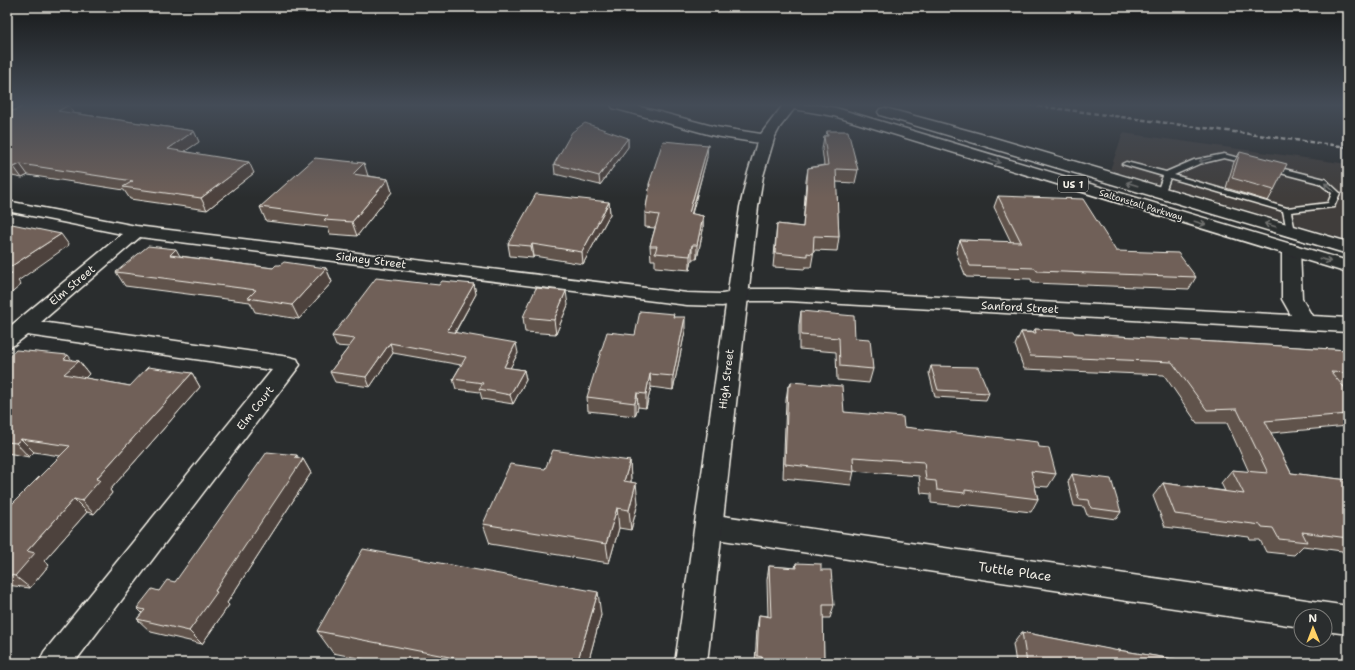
<svg xmlns="http://www.w3.org/2000/svg" width="1355" height="670" font-family="'Shantell Sans',sans-serif">
<rect width="100%" height="100%" fill="#2a2d2e"/>
<filter id="ink" filterUnits="userSpaceOnUse"><feTurbulence type="fractalNoise" baseFrequency=".025" numOctaves="2"/><feDisplacementMap in="SourceGraphic" scale="8" xChannelSelector="R" yChannelSelector="G"/><feConvolveMatrix kernelMatrix="1 2 1 2 8 2 1 2 1" color-interpolation-filters="sRGB"/></filter>
<g filter="url(#ink)">
<path fill="#3f3c3b" d="M1123,133L1348,164V240L1110,170Z"/>
<g fill="none" stroke-linecap="round" stroke-linejoin="round">
<defs>
<path id="lane" d="M1224,154L1253,162L1249,164L1224,158L1199,164L1174,175L1287,208L1328,203L1332,193L1319,183L1269,170V166H1272L1325,179L1340,193L1334,207L1291,212L1295,231L1291,234L1287,231L1283,211L1170,178L1164,194H1158L1157,192L1163,176L1122,164L1126,162L1166,172L1194,160Z"/>
<path id="street" d="M7,201L136,226L687,293L722,294L752,289H788L1291,315L1282,299V250L1284,246L1291,244L1298,246L1300,250L1302,299L1312,316L1348,318V332L788,301H752L722,306L687,305L140,237L41,322L289,357L297,359L300,365L74,663H39L44,652L272,370L27,335L14,345L7,347V329L122,234L7,211Z
M709,514L1348,606V634L1325,631V616H1301V627L709,538L700,534L696,526L700,518Z"/>
<path id="secondary" d="M7,105H21L19,108L7,112Z
M766,134L772,136L774,139L763,176L758,207L707,663H675L740,207L747,176L758,139L760,136Z"/>
<path id="primary" d="M611,105H633L716,127L761,134L783,105H818L836,108L1348,261V273L834,116L794,109L780,127L772,142L766,144L715,136L613,108Z
M885,108L981,134L1348,242V254L880,115L878,112L880,109Z"/>
</defs>
<use href="#lane" stroke="#f4f1e8" stroke-width="3"/>
<use href="#street" stroke="#f4f1e8" stroke-width="3"/>
<use href="#secondary" stroke="#f4f1e8" stroke-width="3"/>
<use href="#primary" stroke="#f4f1e8" stroke-width="3"/>
<use href="#lane" fill="#2a2d2e" fill-rule="evenodd"/>
<use href="#street" fill="#2a2d2e" fill-rule="evenodd"/>
<use href="#secondary" fill="#2a2d2e" fill-rule="evenodd"/>
<use href="#primary" fill="#2a2d2e" fill-rule="evenodd"/>
<path stroke="#f4f1e8" stroke-width="2.5" stroke-dasharray="4.5 2.5" stroke-linecap="butt" d="M1031,105L1348,147"/>
</g>
<path fill="#60534c" stroke="#f4f1e8" d="M69,105L73,113L194,131L199,142L185,151L254,173L207,210L130,199L124,190L28,175L22,178L7,175V114Z
M827,131L858,170L855,183L836,182L839,237L837,251L814,250L811,267H805V269L773,267L777,224L803,227L806,181L808,168L824,165L822,149L824,136H826Z
M628,138V147L600,185L555,174L554,164Z
M1240,152L1274,190L1268,201L1226,188L1234,162Z
M707,157L692,214L703,216V230L697,259H692L690,270L655,267V260H651L650,246L655,228L645,227V213L649,192V184Z
M368,176L388,179L392,192L357,236L330,234L328,228L266,221L260,207Z
M998,196L1116,251L1196,277L1189,289L1032,283L1031,279L966,277L956,252L960,240L1011,242L994,207Z
M609,202L610,214L583,264L534,256L533,258L510,256L508,244Z
M180,256L273,268H326L332,282L299,319L255,312L250,302L125,286L116,272Z
M474,284L476,294L455,333L518,353L510,368L524,370L526,380L513,404L482,399L480,392L456,389L453,379L461,365L393,353L370,387L335,382L330,372L349,347L336,346L332,336L439,285Z
M568,305L556,334L525,332L523,317Z
M801,311L855,338L873,369L869,383L837,380L836,352L799,349V325Z
M674,317L685,331L673,390L651,387L646,408L638,407L635,416L588,411L587,397L635,335Z
M1035,329L1074,333L1148,338L1348,350V386H1343L1348,392V426L1271,433L1291,473L1348,480V562L1342,551L1303,546L1294,555L1266,552L1260,540H1250L1249,537L1165,527L1153,496L1163,483L1225,491L1221,483L1232,470L1249,472L1227,423H1197L1164,375L1024,369L1015,345L1021,332H1033Z
M7,358L79,361L89,374L85,378L130,386L192,373L200,387L110,490L112,493L94,514L87,512L44,561L49,565L30,588L7,585V509L60,456L34,452L29,457L7,453Z
M931,366L989,393L986,400L935,397L929,373Z
M791,382L844,412L904,427L1039,447L1056,474L1048,487L1035,486L1038,499L1031,512L961,504L959,506L931,503V494L921,493L919,476L854,471L851,485L783,478L786,400L788,386H790Z
M299,458L303,459L311,473L227,603L229,605L202,644L151,632L137,619L142,613L137,608L159,591L175,582Z
M630,461L631,481V482L638,503L631,530L619,528L609,563L490,544L483,524L545,469Z
M1072,474L1121,512L1116,519L1087,515L1084,507L1074,506L1068,482Z
M796,563L821,570L834,605L830,618H823L824,663H755L757,628L759,615L768,616L767,580L769,566L795,568Z
M601,615L588,663H383L333,653L317,631Z
M1022,632L1117,651L1118,650L1198,663H1016L1013,644Z"/>
<path fill="#4e433e" stroke="#f4f1e8" d="M69,105L75,116L58,111Z
M194,131L199,142L173,159L168,149Z
M628,138V147L600,185L599,176Z
M708,145L707,157L688,226L689,213Z
M249,162L254,173L207,210L201,198Z
M364,163L368,176L357,187L353,174Z
M20,164L28,175L22,178L14,167Z
M388,179L392,192L357,236L352,222Z
M609,202L610,214L583,264L582,252Z
M703,216V230L697,259V245Z
M61,234L69,245L18,281L21,285L7,297V269Z
M532,244L534,256L533,258L531,246Z
M692,245V259L690,270V256Z
M176,249L184,263L170,255Z
M326,268L332,282L299,319L292,305Z
M474,284L476,294L450,341L447,331Z
M566,291L568,305L556,334L554,320Z
M685,317V331L673,390V376Z
M390,343L393,353L370,387L366,377Z
M516,343L518,353L506,376L504,367Z
M68,355L75,364L79,361L89,374L75,388L64,374V359Z
M524,370L526,380L513,404L510,395Z
M192,373L200,387L110,490L112,493L94,514L82,501L96,479Z
M650,374L651,387L646,408V394Z
M637,393L638,407L635,416V403Z
M21,439L34,452L29,457L16,443Z
M297,455L301,463L303,459L311,473L227,603L229,605L202,644L189,631L215,591Z
M630,461L631,481L626,501L624,481Z
M636,483L638,503L631,530L629,510Z
M74,499L87,512L44,561L49,565L30,588L15,576L27,551Z
M617,508L619,528L609,563L606,544Z
M598,592L601,615L588,663H577Z"/>
<path fill="#706058" stroke="#f4f1e8" d="M26,105H69L58,111L194,131L168,149L249,162L201,198L123,187L133,181L20,164L14,167L7,166V114Z
M585,123L628,138L599,176L554,164L572,132Z
M827,131H848L858,170L836,169L839,237L814,236L813,254L807,253V256L775,253L777,224L803,227L808,168L828,165L824,136H828Z
M663,141L708,145L689,213L703,216L697,245H692L690,256L655,253L657,246H650L659,215L645,213L650,184H649Z
M1240,152L1287,164L1274,190L1232,178Z
M315,158L364,163L353,174L388,179L352,222L324,220L328,216L260,207Z
M536,194L609,202L582,252L532,244L531,246L508,244Z
M998,196L1083,199L1116,251L1178,253L1196,277L1037,271L1035,268L970,266L960,240L1021,242Z
M7,223L61,234L7,269Z
M148,246L176,249L170,255L273,268L276,265H280L284,262L326,268L292,305L248,298L256,290L116,272Z
M7,273H12L7,277Z
M376,278L439,285L442,281L474,284L447,331L516,343L504,367L524,370L510,395L479,389L483,383L453,379L466,357L390,343L366,377L330,372L355,339L332,336Z
M536,288L566,291L554,320L523,317Z
M640,311L674,314L673,317H685L673,376L650,374L646,394L637,393L635,403L587,397L607,332L635,335Z
M801,311L854,316L855,338L870,339L873,369L840,366L839,338L801,335Z
M1035,329L1073,331L1074,333L1148,338L1348,350V373L1331,372L1348,392V414L1265,421L1291,473L1348,480V538L1302,532L1307,542L1279,539L1273,528L1262,527L1261,525L1175,514L1163,483L1244,494L1232,470L1268,473L1237,409L1207,410L1172,362L1030,356L1021,332L1036,333Z
M16,350L68,355L64,359L79,361L64,374L130,386L148,367L192,373L96,479L100,480L82,501L74,499L27,551L35,553L15,576L7,574V509L70,446L21,439L16,443L7,442V358Z
M931,366L978,367L989,393L938,390Z
M791,382L842,386L844,412L903,417L904,427L1038,442L1039,447L1049,448L1056,474L1031,471L1038,499L965,490V493L937,490L936,481L926,480L924,462L853,457L854,472L785,464L788,386H791Z
M553,450L630,461L624,481L636,483L629,510L617,508L606,544L483,524L510,464L545,469Z
M267,452L297,455L295,457L303,459L215,591L217,592L189,631L137,619L145,610L137,608L152,589L159,591L167,580L175,582Z
M1072,474L1111,479L1121,512L1091,508L1089,500L1079,499Z
M363,549L598,592L577,663H480L317,631Z
M796,563L821,564V570H831L834,605H823L824,663H762V657L757,656L759,615L771,617L769,566L797,568Z
M1022,632L1119,651L1118,650L1198,663H1027Z"/>
<defs><path id="oneway-shaft" d="M-6 0H5M1.5-3L5.5 0L1.5 3" fill="none" stroke-width="1.6" stroke-linecap="round" stroke-linejoin="round"/></defs>
<g stroke="#71726f">
<use href="#oneway-shaft" transform="translate(1205 160) rotate(166)"/>
<use href="#oneway-shaft" transform="translate(995 161) rotate(17)"/>
<use href="#oneway-shaft" transform="translate(1132 184) rotate(-163)"/>
<use href="#oneway-shaft" transform="translate(1329 187) rotate(-139)"/>
<use href="#oneway-shaft" transform="translate(1200 223) rotate(17)"/>
<use href="#oneway-shaft" transform="translate(1270 225) rotate(-163)"/>
<use href="#oneway-shaft" transform="translate(1325 260) rotate(16)"/>
</g>
</g>
<linearGradient id="sky" x2="0" y2="1"><stop stop-color="#171919"/><stop offset="0.53" stop-color="#444c57"/><stop offset="1" stop-color="#444c57" stop-opacity="0"/></linearGradient>
<rect width="1355" height="198" fill="url(#sky)"/>
<g text-anchor="middle" stroke-width="3.5" stroke-linejoin="round" paint-order="stroke">
<g font-size="9" fill="#f4f1e8" stroke="#2a2d2e">
<text transform="translate(1141 205) rotate(17)" y="3">Saltonstall Parkway</text>
</g>
<rect fill="#2a2d2e" stroke="#b7b6b0" stroke-width="1" x="1058" y="176" width="30" height="16" rx="3"/>
<g font-size="10" font-weight="bold" fill="#f4f1e8">
<text x="1073" y="188">US 1</text>
</g>
<g font-size="11" fill="#f4f1e8" stroke="#2a2d2e">
<text transform="translate(371 260) rotate(7)" y="4">Sidney Street</text>
<text transform="translate(72 285) rotate(-40)" y="4">Elm Street</text>
<text transform="translate(1020 307) rotate(3)" y="4">Sanford Street</text>
<text transform="translate(726 379) rotate(-83)" y="4">High Street</text>
<text transform="translate(255 408) rotate(-52)" y="4">Elm Court</text>
</g>
<g font-size="13" fill="#f4f1e8" stroke="#2a2d2e">
<text transform="translate(1015 571) rotate(8)" y="5">Tuttle Place</text>
</g>
</g>
<rect width="1355" height="670" fill="none" stroke="#2a2d2e" stroke-width="24"/>
<rect x="12" y="12" width="1331" height="646" fill="none" stroke="#f4f1e8" stroke-width="1.5" filter="url(#ink)"/>
<g transform="translate(1313 628) rotate(359)"><circle r="19" fill="#2a2d2e" stroke="#7b7b78"/>
<path d="M0-3L7 15L0 10L-7 15Z" fill="#ffd166"/>
<text y="-6" font-size="11" font-weight="bold" text-anchor="middle" fill="#f4f1e8">N</text>
</g>
</svg>
